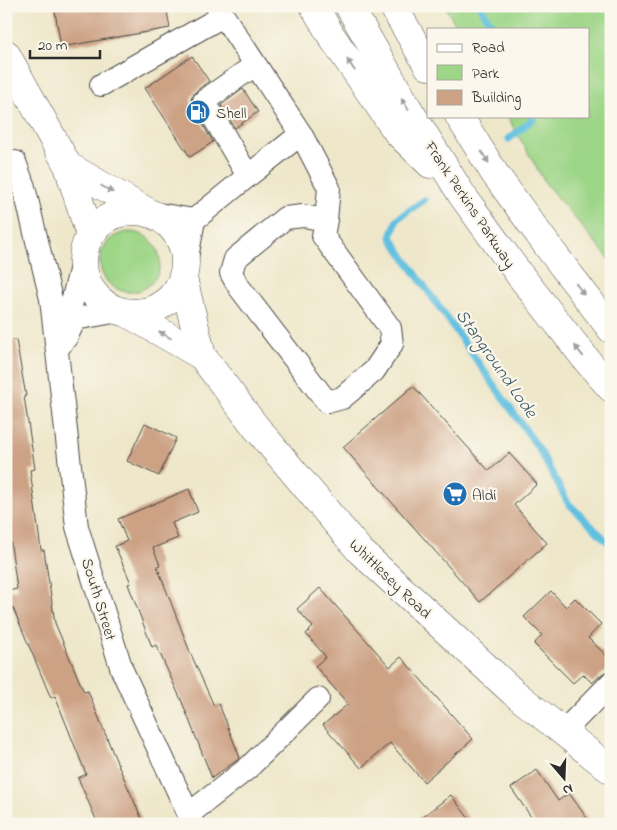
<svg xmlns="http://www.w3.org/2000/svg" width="617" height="830" font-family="'Indie Flower',sans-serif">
<rect width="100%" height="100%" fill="#fbf7ec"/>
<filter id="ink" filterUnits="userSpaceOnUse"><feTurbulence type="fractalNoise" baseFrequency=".02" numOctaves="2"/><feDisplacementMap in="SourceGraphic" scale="10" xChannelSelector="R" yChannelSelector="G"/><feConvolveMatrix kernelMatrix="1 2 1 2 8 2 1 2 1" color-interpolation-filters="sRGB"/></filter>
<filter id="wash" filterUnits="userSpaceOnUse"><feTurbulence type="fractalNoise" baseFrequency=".0096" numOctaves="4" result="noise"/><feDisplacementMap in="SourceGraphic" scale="20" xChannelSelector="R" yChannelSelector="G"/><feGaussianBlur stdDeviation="1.12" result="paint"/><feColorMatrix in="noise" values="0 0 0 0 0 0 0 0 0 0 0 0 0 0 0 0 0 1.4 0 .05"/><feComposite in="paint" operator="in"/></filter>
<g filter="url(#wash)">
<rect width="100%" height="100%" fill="#eee7ca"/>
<path fill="#9ed688" stroke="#64805a" d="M445,6H611V261L546,184L507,116H588V29H458Z
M100 262a30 30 0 1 1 60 0a30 30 0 1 1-60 0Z"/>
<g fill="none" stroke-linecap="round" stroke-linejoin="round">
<path stroke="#61c0e0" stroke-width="7" d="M480,6L494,29
M509,139L533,119L535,116
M424,200L397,219L391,237L406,260L539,449L568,503L611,545"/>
</g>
<g id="blocks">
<path fill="#cca184" d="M54,6H166L170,28L61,47Z
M192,56L209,81L196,91L192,96L191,102L193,108L213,142L190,157L145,88Z
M243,89L258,112L235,128L221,105Z
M16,340L26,396H24L35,469L30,470L41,550H44L55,623L84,692L88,691L113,753L144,824H98L78,778L86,774L55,696L51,698L13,608L11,609L8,591L17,589L6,509V341Z
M413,386L489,471L509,453L537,484L514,505L547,543L480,602L343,447Z
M145,423L176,438L159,476L127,461Z
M189,489L198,512L172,523L178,538L153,548L160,565L157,566L190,652L214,706L219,704L240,758L212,778L182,702L156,645L152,647L128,584L131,583L115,546L127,541L118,519Z
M320,588L390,667L401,657L473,739L424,782L390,743L361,768L323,725L348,704L315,666L326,657L306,634L313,627L297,609Z
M551,591L566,607L575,598L601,624L588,638L611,660V670L607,671L602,674L592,683L583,674L573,683L534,644L542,635L524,617Z
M537,770L558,801L569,793L591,824H536L511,788Z
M451,795L473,824H413Z"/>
</g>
</g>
<g filter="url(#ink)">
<use href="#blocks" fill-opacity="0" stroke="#484743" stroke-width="1"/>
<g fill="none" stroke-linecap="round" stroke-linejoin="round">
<defs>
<path id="minor" d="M217,6L301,134L329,188L326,220L323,236L390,328L392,344L374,371L342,398L327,402L239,287L231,273L235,259L285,218L303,216L326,220
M101,85L223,16
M15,162L24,187L51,299L77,527L122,670L193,824
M248,176L204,101L255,65
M152,213L194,220
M185,269L194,220L248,176L301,134
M66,338L75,319L119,311
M61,344L82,263
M563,732L611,683
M189,814L248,768L318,699"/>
<path id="major" d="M6,54L68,166L90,235
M68,166L146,211
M83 262a51 51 0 1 1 102 0a51 51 0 1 1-102 0Z
M183,278L202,356
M127,313L202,356L255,426L360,551L513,692L611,770"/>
<path id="highway" d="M314,6L332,37L398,133L430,164
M349,6L409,110L462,195L519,274L589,363L611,388
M393,6L428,66
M459,116L495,174L549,248L611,329"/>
</defs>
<use href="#minor" stroke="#484743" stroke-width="24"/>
<use href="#major" stroke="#484743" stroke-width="29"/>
<use href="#highway" stroke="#484743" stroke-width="29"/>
<use href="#minor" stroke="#fff" stroke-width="22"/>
<use href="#major" stroke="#fff" stroke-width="28"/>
<use href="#highway" stroke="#fff" stroke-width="28"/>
</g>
<defs><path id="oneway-solid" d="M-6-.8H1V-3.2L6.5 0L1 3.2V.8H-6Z" transform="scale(1.25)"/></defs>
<g fill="#a0a0a0">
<use href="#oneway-solid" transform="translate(351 65) rotate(-124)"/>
<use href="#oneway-solid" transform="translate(405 104) rotate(-120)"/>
<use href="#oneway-solid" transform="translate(485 157) rotate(58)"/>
<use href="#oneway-solid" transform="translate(107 189) rotate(30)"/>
<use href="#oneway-solid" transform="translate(580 289) rotate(53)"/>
<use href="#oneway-solid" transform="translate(165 335) rotate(-150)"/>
<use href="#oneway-solid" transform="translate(579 351) rotate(-128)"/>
</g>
</g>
<defs>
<symbol id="fuel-disc" viewBox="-11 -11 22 22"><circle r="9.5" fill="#1f6fb2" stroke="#fbf7ec"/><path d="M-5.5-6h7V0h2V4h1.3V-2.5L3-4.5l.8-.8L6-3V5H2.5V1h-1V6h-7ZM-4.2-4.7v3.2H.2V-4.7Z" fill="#fff"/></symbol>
<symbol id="supermarket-disc" viewBox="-11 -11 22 22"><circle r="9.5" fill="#1f6fb2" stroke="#fbf7ec"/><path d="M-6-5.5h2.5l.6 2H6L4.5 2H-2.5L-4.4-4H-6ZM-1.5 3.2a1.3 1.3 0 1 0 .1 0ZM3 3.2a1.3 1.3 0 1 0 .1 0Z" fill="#fff"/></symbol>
</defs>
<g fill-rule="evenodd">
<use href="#fuel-disc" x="184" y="98" width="28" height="28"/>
<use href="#supermarket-disc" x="441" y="480" width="28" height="28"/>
</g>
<g text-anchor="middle" stroke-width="4.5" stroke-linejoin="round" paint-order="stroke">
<g font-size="16" fill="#2b2b2b" stroke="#fbf7ec" text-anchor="start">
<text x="216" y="118">Shell</text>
<text x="472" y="500">Aldi</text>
</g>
<g font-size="16" fill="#2b2b2b" stroke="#fbf7ec">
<text transform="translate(471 204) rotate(56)" y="6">Frank Perkins Parkway</text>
<text transform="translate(391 578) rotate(44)" y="6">Whittlesey Road</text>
<text transform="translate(100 599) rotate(73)" y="6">South Street</text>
</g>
<g font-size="18" font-style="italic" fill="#3b5861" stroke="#fbf7ec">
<text transform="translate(497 363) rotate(55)" y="6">Stanground Lode</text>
</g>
</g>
<rect width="617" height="830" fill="none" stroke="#fbf7ec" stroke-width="25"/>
<rect x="427" y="28" width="162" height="90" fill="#fbf7ec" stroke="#a8a59f"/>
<rect x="437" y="44" width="25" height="8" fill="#ffffff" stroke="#a8a59f"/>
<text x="472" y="52" font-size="15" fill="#2b2b2b">Road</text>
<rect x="437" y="65" width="25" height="15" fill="#9ed688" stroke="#a8a59f"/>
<text x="472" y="78" font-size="15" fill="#2b2b2b">Park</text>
<rect x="437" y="90" width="25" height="15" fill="#cca184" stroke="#a8a59f"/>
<text x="472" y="102" font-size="15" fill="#2b2b2b">Building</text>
<g transform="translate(564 778) rotate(161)" stroke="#fbf7ec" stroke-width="4" paint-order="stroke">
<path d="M0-4L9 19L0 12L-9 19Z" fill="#2b2b2b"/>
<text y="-8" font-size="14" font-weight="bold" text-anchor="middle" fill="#2b2b2b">N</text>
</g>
<path d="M30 50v8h70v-8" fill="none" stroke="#2b2b2b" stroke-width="2.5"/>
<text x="38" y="50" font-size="15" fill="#2b2b2b" stroke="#fbf7ec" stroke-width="4" paint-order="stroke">20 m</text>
</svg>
